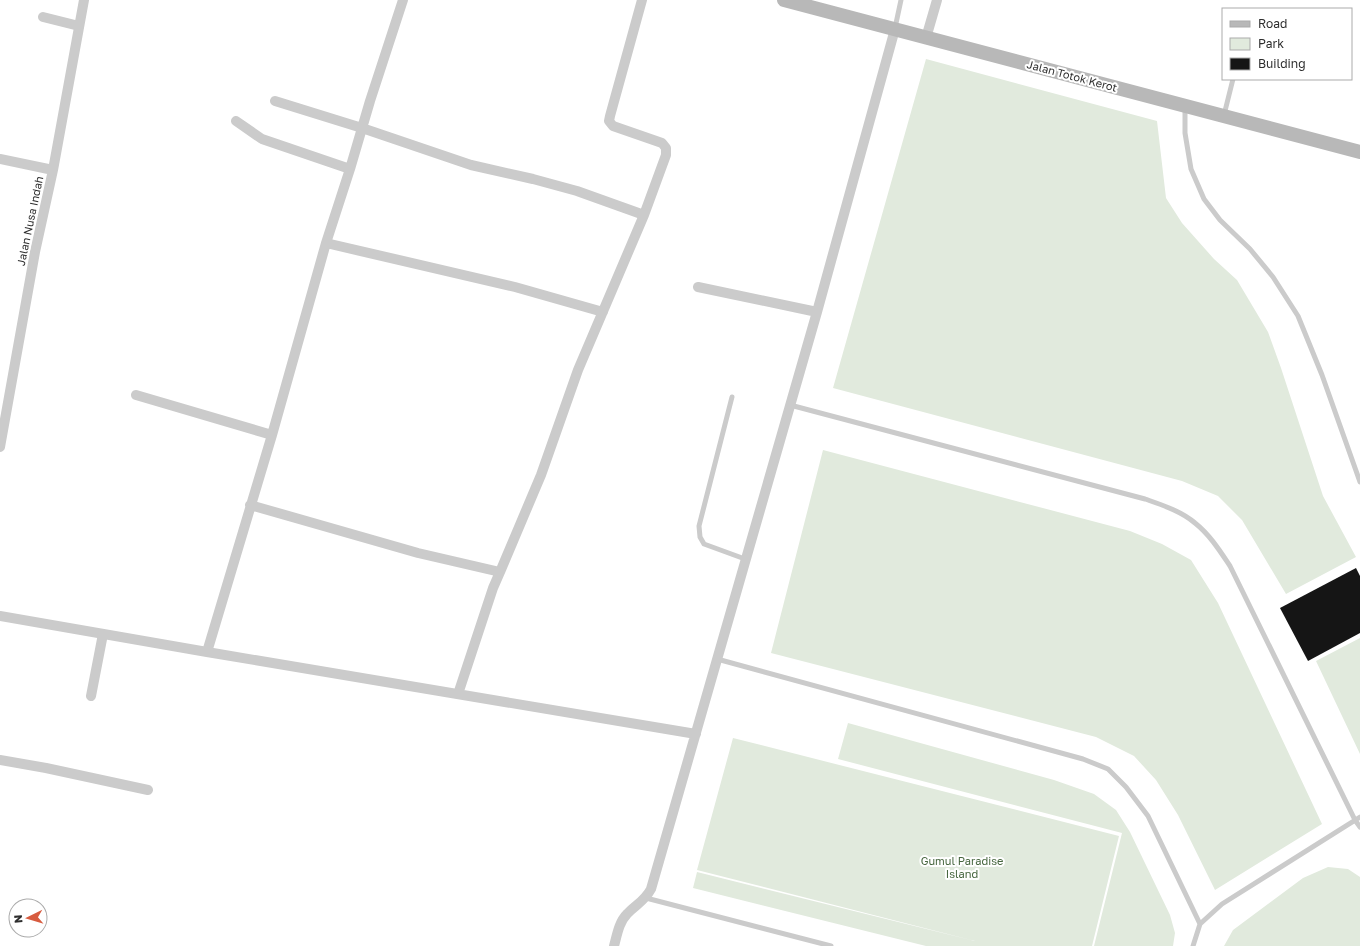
<svg xmlns="http://www.w3.org/2000/svg" width="1360" height="946" font-family="'Golos Text',sans-serif">
<rect width="100%" height="100%" fill="#fff"/>
<path fill="#e1eadd" d="M926,59L1157,121L1166,198L1182,223L1214,259L1237,280L1268,332L1281,368L1323,496L1356,557L1286,594L1242,520L1218,496L1182,481L833,388Z
M823,450L1130,531L1162,544L1191,560L1218,603L1322,824L1215,890L1178,815L1156,780L1134,756L1096,737L771,653Z
M1360,638V754L1316,661Z
M848,723L1054,780L1094,794L1116,810L1130,832L1170,915L1175,933L1173,946H1094L1122,833L838,759Z
M733,738L1119,836L1092,946H926L693,888L697,872L975,941L697,870Z
M1328,867L1348,869L1360,877V946H1224L1233,930L1303,878Z"/>
<path fill="#151515" d="M1356,568L1360,576V633L1308,661L1280,608Z"/>
<g fill="none" stroke-linecap="round" stroke-linejoin="round">
<path stroke="#cbcbcb" stroke-width="5" d="M895,28L901,0
M1185,106V133L1191,169L1204,199L1220,220L1250,249L1273,277L1298,316L1322,375L1360,482
M1224,115L1233,79
M732,397L699,526L700,537L704,544L745,559
M790,405L1145,499C1162,505 1181,511 1195,523C1210,535 1220,551 1230,566L1355,820L1360,827
M717,659L1083,759L1108,769L1126,787L1148,816L1200,924
M646,898L831,946
M1193,946L1200,924L1222,904L1360,817"/>
<path stroke="#cbcbcb" stroke-width="10" d="M43,17L79,26
M926,38L937,0
M275,101L362,128L471,165L533,179L577,191L644,215
M236,121L262,139L350,169
M0,159L53,170
M326,243L515,287L603,312
M698,287L817,312
M136,395L272,435
M0,447L35,252L53,170L84,0
M250,505L418,553L500,572L493,588L458,694
M500,572L541,475L578,370L644,215L666,155V148L662,143L613,126L609,121L610,116L642,0
M0,616L207,652L696,734
M207,652L272,435L326,243L350,169L370,101L403,0
M91,696L103,634
M0,760L46,768L148,790
M614,946C617,935 619,922 627,914C636,904 644,902 651,889L817,312L895,29"/>
<path stroke="#b8b8b8" stroke-width="14" d="M784,0L1360,152"/>
</g>
<g text-anchor="middle" stroke-width="4" stroke-linejoin="round" paint-order="stroke">
<g font-size="11" fill="#2e2e2e" stroke="#fff">
<text transform="translate(1072 76) rotate(15)" y="4">Jalan Totok Kerot</text>
<text transform="translate(30 221) rotate(-78)" y="4">Jalan Nusa Indah</text>
</g>
<g font-size="11" fill="#47663f" stroke="#fff">
<text x="962" y="865">Gumul Paradise<tspan x="962" dy="13">Island</tspan></text>
</g>
</g>
<rect x="1222" y="8" width="130" height="72" fill="#ffffff" stroke="#ababab"/>
<rect x="1230" y="21" width="20" height="6" fill="#b8b8b8" stroke="#ababab"/>
<text x="1258" y="28" font-size="12" fill="#2e2e2e">Road</text>
<rect x="1230" y="38" width="20" height="12" fill="#e1eadd" stroke="#ababab"/>
<text x="1258" y="48" font-size="12" fill="#2e2e2e">Park</text>
<rect x="1230" y="58" width="20" height="12" fill="#151515" stroke="#ababab"/>
<text x="1258" y="68" font-size="12" fill="#2e2e2e">Building</text>
<g transform="translate(28 918) rotate(265)"><circle r="19" fill="#ffffff" stroke="#ababab"/>
<path d="M0-3L7 15L0 10L-7 15Z" fill="#d75b3f"/>
<text y="-6" font-size="11" font-weight="bold" text-anchor="middle" fill="#2e2e2e">N</text>
</g>
</svg>
